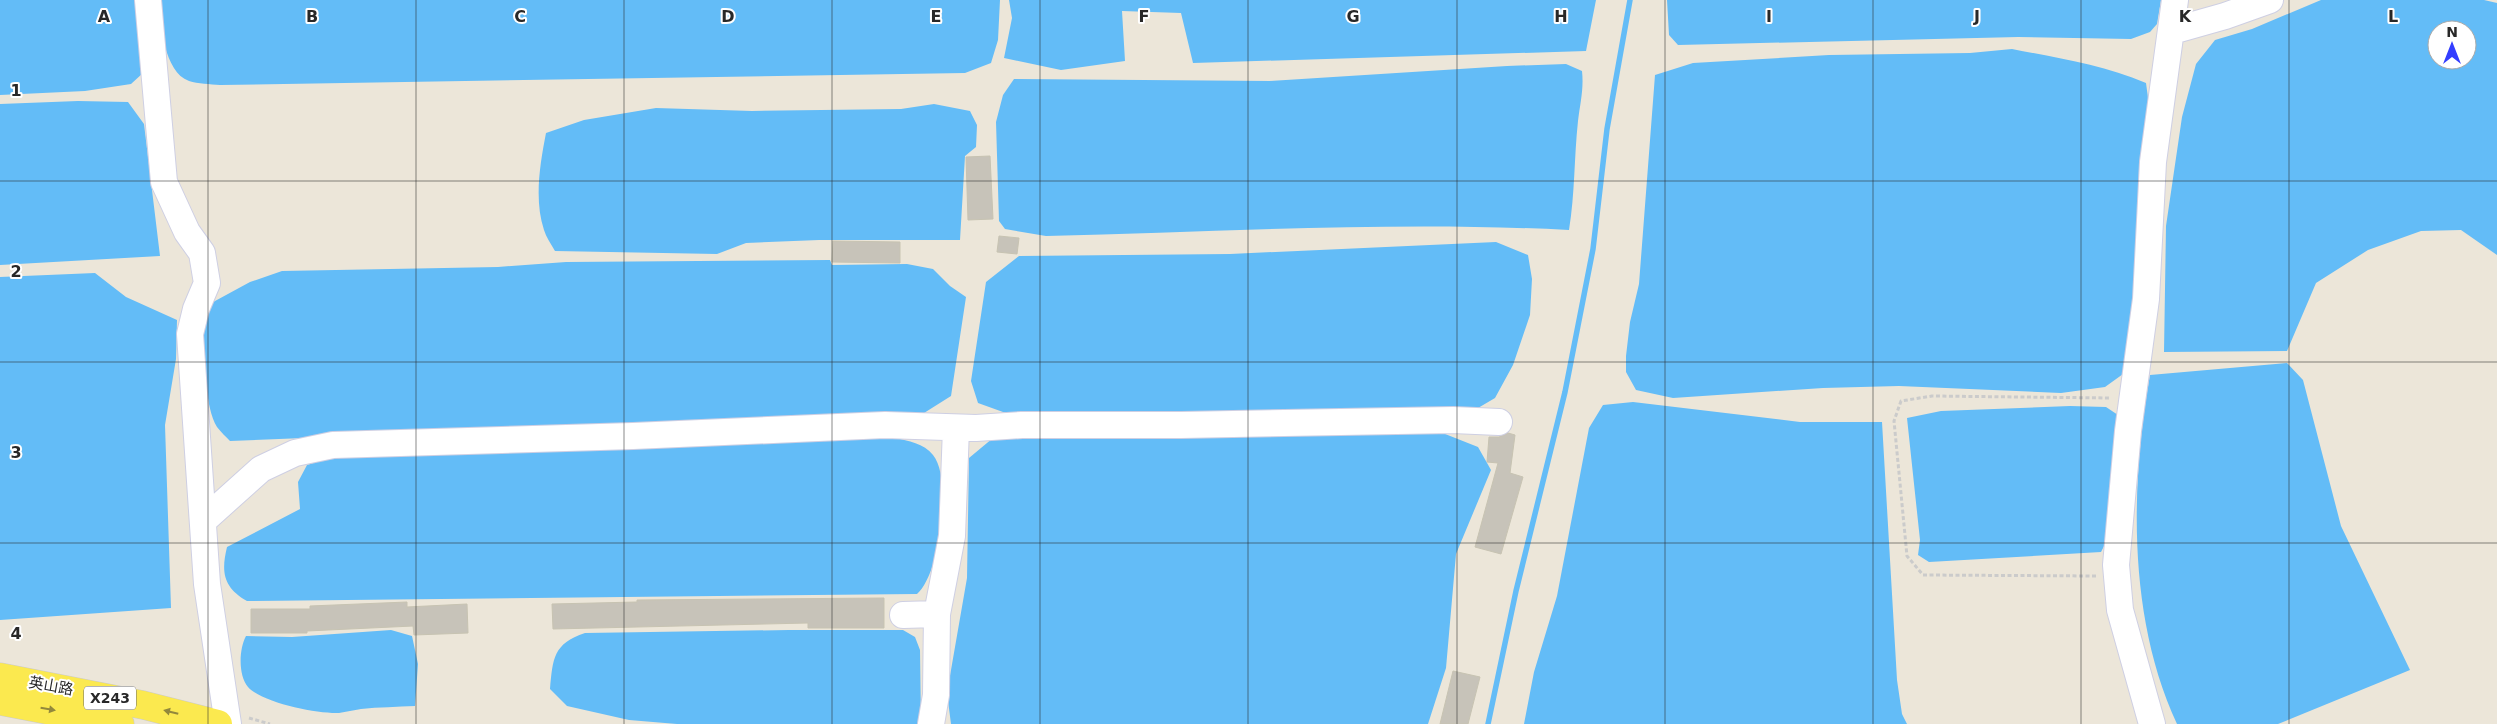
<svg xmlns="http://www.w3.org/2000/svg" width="2497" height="724" font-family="'DejaVu Sans','Noto Sans SC',sans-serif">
<rect width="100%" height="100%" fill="#ece6d9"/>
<path fill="#63bcf7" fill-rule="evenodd" d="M0,0H141L143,73L131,84L85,91L0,95Z
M158,0H1000L998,40L991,63L965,73L220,85C210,84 198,84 189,81C164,72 160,23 158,0Z
M1009,0H1596L1586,51L1193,63L1181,13L1122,11L1125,61L1061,70L1004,58L1012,18Z
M1667,0H2161L2157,24L2150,32L2131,39L2018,37L1678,45L1669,35Z
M2321,0H2484L2497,3V255L2461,230L2421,231L2368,250L2316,283L2287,351L2164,352L2166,226L2182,117L2196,64L2215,40L2252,29ZM2437,30H2467V60H2437Z
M2012,49C2058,58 2103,65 2146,83L2150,113L2139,168L2138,232L2130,341V369L2105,387L2061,393L1899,386L1823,388L1673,398L1636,390L1626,372V356L1630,322L1639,284L1655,75L1693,63L1829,55L1970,53Z
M1566,64L1582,71C1584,89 1580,104 1578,121C1574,158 1575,194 1569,230C1394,221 1220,232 1046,236L1005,229L999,221L996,122L1003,95L1014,79L1270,81L1507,66Z
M78,101L128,102L144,124L160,256L0,265V104Z
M934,104L970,111L977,125L976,147L965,156L960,240H819L746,243L717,254L555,251C551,244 546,237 544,230C534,200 540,164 546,133L584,120L656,108L752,111L901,109Z
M1496,242L1528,255L1532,279L1530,315L1513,365L1495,398L1478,408L1237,414L1003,412L978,403L971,381L986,282L1019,256L1230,254Z
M830,260L832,265L907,264L933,269L950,286L966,297L951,396L924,413L230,441C226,437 221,432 217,427C202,402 204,336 204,307L250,282L282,271L498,267L566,262Z
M95,273L126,297L177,320L176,359L165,425L171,608L0,620V277Z
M2287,363L2303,380L2341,526L2410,670L2278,724H2177C2128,619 2130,487 2150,375Z
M1633,402L1800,422H1882L1897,680L1902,714L1907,724H1524L1534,672L1557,596L1589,428L1603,405Z
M2070,406L2106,407L2118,415L2108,538L2101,552L1929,562L1918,555L1920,540L1907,418L1941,411Z
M1435,430L1478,447L1491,470L1456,554L1446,668L1428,724H951L947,693L967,578L969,458L993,438Z
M895,438C908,441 924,443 933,455C953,479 940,575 917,594L247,601C223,587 221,572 227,547L300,509L298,482L307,465L329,458Z
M391,630L412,636L418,664L415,706C397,707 379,707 361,709C354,710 346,712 339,713C318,714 262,703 248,687C238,675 239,649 246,636L292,637Z
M789,630H903L915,637L920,650L921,724H677L629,720L567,706L550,689C553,658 553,644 585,633Z"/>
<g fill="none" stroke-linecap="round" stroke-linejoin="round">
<path stroke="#63bcf7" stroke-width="5.5" d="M1488,724L1516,591L1565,392L1593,249L1607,129L1630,0"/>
</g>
<path fill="#c7c3b9" stroke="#c7c3b2" d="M990,156L993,219L968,220L966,157Z
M999,236L1019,238L1017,254L997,252Z
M833,241L900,242V263L832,262Z
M1508,433L1515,435L1510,473L1523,477L1501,554L1475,547L1498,463L1487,462L1489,437H1499Z
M884,598V628H808V623L553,629L552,604L637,602V600Z
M407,602V607L467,604L468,633L414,635L413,626L307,631V633H251V609H310V606Z
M1453,671L1480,677L1468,724H1440Z"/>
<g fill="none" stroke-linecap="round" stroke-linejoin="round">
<defs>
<path id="minor" d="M148,0L164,182L187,232L202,253L207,283L196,309L190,334L207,584L228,724
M2172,31L2225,16L2270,0
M203,521L261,469L295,453L333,445L633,436L885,425L976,428L1022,425H1181L1453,420L1499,422
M903,615L937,614
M931,724L936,695L937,614L952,536L956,428
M2152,724L2120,610L2116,565L2128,431L2146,299L2153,162L2175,0"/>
<path id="major" d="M0,677L143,705L218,724
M0,701L120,724"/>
</defs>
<use href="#minor" stroke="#cecfe3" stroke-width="28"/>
<use href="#major" stroke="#cbcbcb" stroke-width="29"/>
<path stroke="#cbcbcb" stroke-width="3" stroke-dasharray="4 2.5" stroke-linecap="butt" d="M2096,576L1923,575L1907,556L1894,421L1901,401L1932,396L2110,398
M249,718L270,724"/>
<use href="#minor" stroke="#fff" stroke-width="26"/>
<use href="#major" stroke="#fbe94f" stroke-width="28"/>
</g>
<defs><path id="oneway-solid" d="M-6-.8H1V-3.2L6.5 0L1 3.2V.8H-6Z" transform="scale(1.25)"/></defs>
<g fill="#92883c">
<use href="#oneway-solid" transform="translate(48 709) rotate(10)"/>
<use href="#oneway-solid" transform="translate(171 712) rotate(-166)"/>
</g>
<path fill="none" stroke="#282828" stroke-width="1" stroke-opacity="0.55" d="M208,0V724M416,0V724M624,0V724M832,0V724M1040,0V724M1248,0V724M1457,0V724M1665,0V724M1873,0V724M2081,0V724M2289,0V724M0,181H2497M0,362H2497M0,543H2497"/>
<g text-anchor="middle" stroke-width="4" stroke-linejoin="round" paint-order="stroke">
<rect fill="#fff" stroke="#686868" stroke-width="1" x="84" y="686.5" width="52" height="23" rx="4"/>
<g font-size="14" font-weight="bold" fill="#282828">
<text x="110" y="703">X243</text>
</g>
<g font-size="15" fill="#282828" stroke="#fff">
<text transform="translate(51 686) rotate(10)" y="5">英山路</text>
</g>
</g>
<g font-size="16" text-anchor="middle" font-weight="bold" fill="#282828" stroke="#fff" stroke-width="4" stroke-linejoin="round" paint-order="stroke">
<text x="104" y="22">A</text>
<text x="312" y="22">B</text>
<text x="520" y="22">C</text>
<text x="728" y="22">D</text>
<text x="936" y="22">E</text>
<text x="1144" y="22">F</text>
<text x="1353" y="22">G</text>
<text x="1561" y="22">H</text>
<text x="1769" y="22">I</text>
<text x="1977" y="22">J</text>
<text x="2185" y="22">K</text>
<text x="2393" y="22">L</text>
<text x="16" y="96">1</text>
<text x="16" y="277">2</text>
<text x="16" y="458">3</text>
<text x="16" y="639">4</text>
</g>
<g transform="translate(2452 45)"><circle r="24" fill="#ffffff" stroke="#a9a9a9"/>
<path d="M0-4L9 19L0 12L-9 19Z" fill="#333eff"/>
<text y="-8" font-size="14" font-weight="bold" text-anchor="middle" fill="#282828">N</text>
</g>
</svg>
